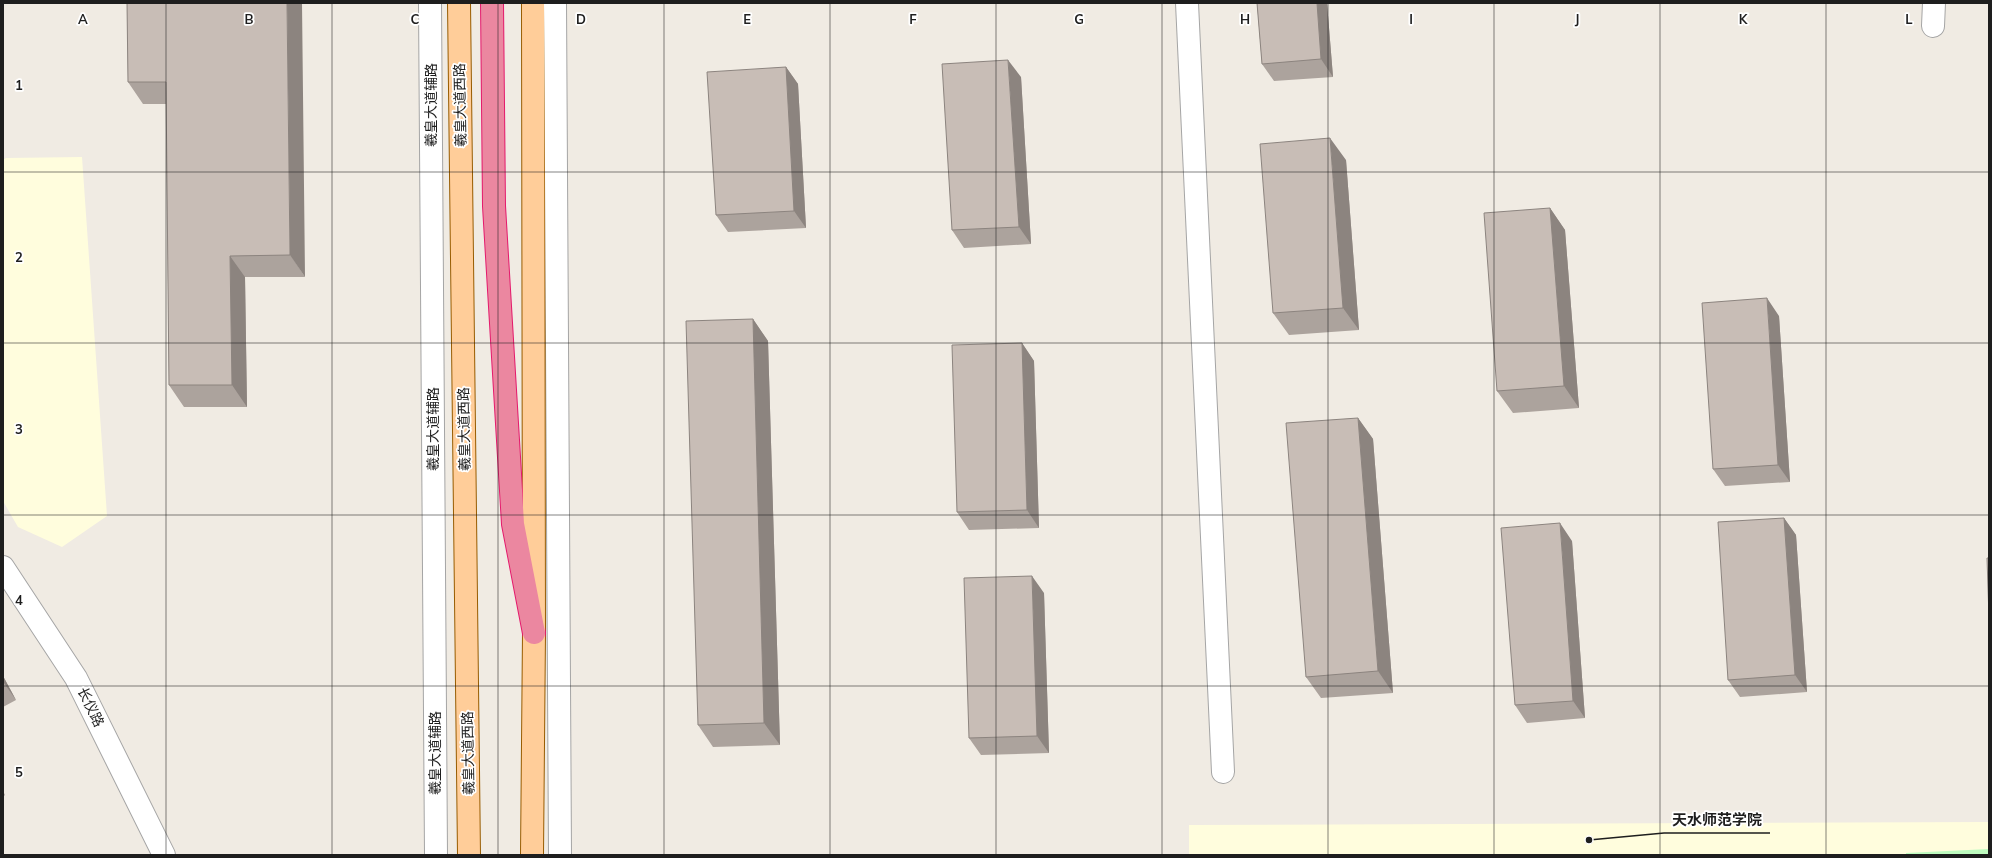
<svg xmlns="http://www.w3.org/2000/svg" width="1992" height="858" font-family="Mulish,'Noto Sans SC',sans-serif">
<rect width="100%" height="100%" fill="#f0ebe3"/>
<path fill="#fffddd" d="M82,157L107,516L62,547L18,527L3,501V160L6,158Z
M1989,822V855H1189V825Z"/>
<path fill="#befcbf" d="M1989,849V855H1906V853Z"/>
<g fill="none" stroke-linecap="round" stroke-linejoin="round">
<defs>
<path id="minor" d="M430,3L436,855
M555,3L560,855
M1187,3L1223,772
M1933,26L1934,3
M3,567L76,678L164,855"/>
<path id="major" d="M459,3L469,855
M532,855L534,633L533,3"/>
<path id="highway" d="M492,3L494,206L513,524L534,633"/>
</defs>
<use href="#minor" stroke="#a5a5a5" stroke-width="24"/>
<use href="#major" stroke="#985c00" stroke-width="24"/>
<use href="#highway" stroke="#e41a6c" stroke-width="24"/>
<use href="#minor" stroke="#fff" stroke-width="22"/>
<use href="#major" stroke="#ffcd99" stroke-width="22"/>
<use href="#highway" stroke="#eb87a0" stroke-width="22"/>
</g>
<path fill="#aca39d" d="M127,3L305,277H245L247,407H184L169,385L166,104H143L128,82Z
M1257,3H1327L1333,77L1274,81L1262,64Z
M786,67L798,84L806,228L728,232L716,215Z
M1021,77L1031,244L964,248L952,230Z
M1346,160L1359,330L1289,335L1273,313Z
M1550,208L1565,230L1579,408L1513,413L1497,391Z
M1779,316L1790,482L1725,486L1713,469Z
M753,319L768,341L780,745L713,747L698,725Z
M1022,343L1034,361L1039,528L969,530L957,512Z
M1358,418L1373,439L1393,693L1321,698L1306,677Z
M1784,518L1796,535L1807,692L1740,697L1728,680Z
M1572,541L1585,718L1527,723L1515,705Z
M1044,593L1049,753L981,755L969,738Z
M3,676L16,700L3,707Z
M3,791L5,795L3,797Z"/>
<path fill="#8c847f" d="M287,3H302L305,277L290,255Z
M1317,3H1327L1333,77L1321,59Z
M1008,60L1021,77L1031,244L1019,227Z
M786,67L798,84L806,228L794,211Z
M1330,138L1346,160L1359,330L1343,308Z
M1550,208L1565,230L1579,408L1564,386Z
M230,256L245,277L247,407L232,385Z
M1767,298L1779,316L1790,482L1778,465Z
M753,319L768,341L780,745L764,723Z
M1022,343L1034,361L1039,528L1027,510Z
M1358,418L1373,439L1393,693L1378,671Z
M1784,518L1796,535L1807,692L1795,675Z
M1560,523L1572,541L1585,718L1573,701Z
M1032,576L1044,593L1049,753L1037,736Z
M3,676L16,700L4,683L3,681Z"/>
<path fill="#c8bdb6" stroke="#8c847f" d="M127,3H287L290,255L230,256L232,385H169L166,82H128Z
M1257,3H1317L1321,59L1262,64Z
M1008,60L1019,227L952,230L942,64Z
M786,67L794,211L716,215L707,72Z
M1330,138L1343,308L1273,313L1260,144Z
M1550,208L1564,386L1497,391L1484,213Z
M1767,298L1778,465L1713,469L1702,303Z
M753,319L764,723L698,725L686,321Z
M1022,343L1027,510L957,512L952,345Z
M1358,418L1378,671L1306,677L1286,423Z
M1784,518L1795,675L1728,680L1718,522Z
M1560,523L1573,701L1515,705L1501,528Z
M1987,558H1989V618Z
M1032,576L1037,736L969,738L964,578Z"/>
<path fill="none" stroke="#1e1e1e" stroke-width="1" stroke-opacity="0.55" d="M166,3V855M332,3V855M498,3V855M664,3V855M830,3V855M996,3V855M1162,3V855M1328,3V855M1494,3V855M1660,3V855M1826,3V855M3,172H1989M3,343H1989M3,515H1989M3,686H1989"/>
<g text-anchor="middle" stroke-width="3.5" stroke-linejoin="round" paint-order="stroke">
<g font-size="14" fill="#1e1e1e" stroke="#fff">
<text transform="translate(431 105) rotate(-90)" y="5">羲皇大道辅路</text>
<text transform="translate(460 105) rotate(-91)" y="5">羲皇大道西路</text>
<text transform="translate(433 429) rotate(-90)" y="5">羲皇大道辅路</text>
<text transform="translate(464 429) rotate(-91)" y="5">羲皇大道西路</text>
<text transform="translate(91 707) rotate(64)" y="5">长仪路</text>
<text transform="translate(435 753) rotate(-90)" y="5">羲皇大道辅路</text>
<text transform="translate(468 753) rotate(-91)" y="5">羲皇大道西路</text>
</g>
</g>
<g font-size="13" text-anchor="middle" font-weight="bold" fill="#1e1e1e" stroke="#fff" stroke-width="3.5" stroke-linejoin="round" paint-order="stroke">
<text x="83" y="24">A</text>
<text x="249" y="24">B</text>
<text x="415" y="24">C</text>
<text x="581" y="24">D</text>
<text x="747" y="24">E</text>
<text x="913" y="24">F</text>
<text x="1079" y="24">G</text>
<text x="1245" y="24">H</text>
<text x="1411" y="24">I</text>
<text x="1577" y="24">J</text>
<text x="1743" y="24">K</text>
<text x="1909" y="24">L</text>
<text x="19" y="90">1</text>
<text x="19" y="262">2</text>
<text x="19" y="434">3</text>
<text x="19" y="605">4</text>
<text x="19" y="777">5</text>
</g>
<path fill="none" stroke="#1e1e1e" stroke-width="1.5" d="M1589 840L1664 833H1770"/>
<circle fill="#1e1e1e" stroke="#fff" stroke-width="1.5" cx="1589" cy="840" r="4"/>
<g font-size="15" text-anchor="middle" font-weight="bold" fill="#1e1e1e" stroke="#fff" stroke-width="3.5" stroke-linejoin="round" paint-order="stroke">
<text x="1717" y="825">天水师范学院</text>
</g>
<rect width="1992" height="858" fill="none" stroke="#1e1e1e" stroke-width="8"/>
</svg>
